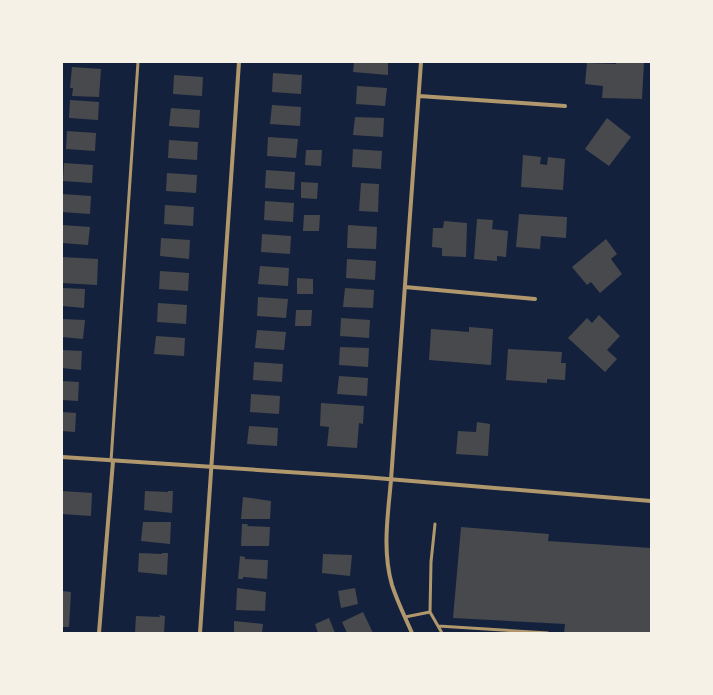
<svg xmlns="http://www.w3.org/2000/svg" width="713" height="695" font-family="Inter,sans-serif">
<rect width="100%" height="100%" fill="#14213d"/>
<path fill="#48494c" d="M354,62H388V75L353,72Z
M616,62H644L642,99L602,98L603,86L585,84L587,63L616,64Z
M72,67L101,69L99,97L72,96L73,88H70Z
M273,73L302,75L301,94L272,92Z
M174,75L203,77L202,96L173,94Z
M357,86L387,88L385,106L356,104Z
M70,100L99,102L98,120L69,118Z
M272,105L301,107L300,126L270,124Z
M171,108L200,110L199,128L169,126Z
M355,117L384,118L383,137L353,135Z
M607,118L631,137L609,166L585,149Z
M67,131L96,133L95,151L66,149Z
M268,137L298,139L296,158L267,156Z
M169,140L198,142L197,160L168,158Z
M353,149L382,151L381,169L352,167Z
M306,150H322L321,166L305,165Z
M523,155L541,157L540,164L547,165L548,157L565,159L563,190L521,187Z
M64,163L93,165L92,183L63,181Z
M266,170L295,172L294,190L265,188Z
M167,173L197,175L196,193L166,191Z
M301,182L318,183L317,199L301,198Z
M361,183L379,184L378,212L359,211Z
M62,194L91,196L90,214L62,212Z
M265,201L294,203L293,222L264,220Z
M165,205L194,207L193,226L164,224Z
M519,214L567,217L566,238L541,236L540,249L516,247Z
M304,215H320L319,231H303Z
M477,219L493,220L492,229L508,231L506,257L497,256V261L474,259Z
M444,221L467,223L466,257L442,256V248L432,247L433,228H443Z
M62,225L90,227L88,245L62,243Z
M348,225L377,227L376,249L347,248Z
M262,234L291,236L290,254L261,252Z
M161,238L190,240L189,259L160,256Z
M606,239L617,254L611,259L622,274L600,293L591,282L587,285L572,267Z
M62,257L98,259L97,285L62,283Z
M347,259L376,261L375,280L346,278Z
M260,266L289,268L288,286L258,284Z
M160,271L189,273L188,291L159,289Z
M297,278L313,279V294H297Z
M62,288L85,289L84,308L62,306Z
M345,288L374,290L373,308L343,307Z
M258,297L288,299L286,318L257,316Z
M158,303L187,305L186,324L157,322Z
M296,310H312L311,326H295Z
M599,315L620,336L607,350L617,359L605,372L568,338L587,318L592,323Z
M341,318L370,320L369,338L340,336Z
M62,319L85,320L83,339L62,337Z
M469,327L493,329L491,365L429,360L431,329L469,332Z
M257,330L286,332L284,350L255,348Z
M156,336L185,338L184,356L154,354Z
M340,347L369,348L368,367L339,365Z
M508,349L562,352L561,363H566L565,380L547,379V383L506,380Z
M62,350L82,351L81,370L62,368Z
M254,362L283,364L282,382L253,380Z
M339,376L368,378L367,396L337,394Z
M62,381L79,382L78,401L62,400Z
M251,394L280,396L279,414L250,412Z
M321,403L364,406L363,424L359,423L357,448L327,446L329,427L320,426Z
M62,412L76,413L75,432L62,431Z
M477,422L490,424L488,456L456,454L458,431L476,432Z
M249,426L278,428L277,446L247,444Z
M62,491L92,493L91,516L62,514Z
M145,491L168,492V491H173L172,513L144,510Z
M243,497L271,501L270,519H241Z
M143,522H171L170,544L141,541Z
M242,524H248L247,526L270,527L269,546H241Z
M461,527L549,534L548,541L651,548V633H564L565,624L453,618Z
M139,553L162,554V553H168L167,575L138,572Z
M323,554L352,555L350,576L322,573Z
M240,556L245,557V559L268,560L267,579L243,577V579H238Z
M237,588L266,592L265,611L236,610Z
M355,588L358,604L341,608L338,591Z
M62,591L71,592L69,627H62Z
M363,612L373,633H347L342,622Z
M159,615L165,616L164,633H135L136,616L160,617Z
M329,618L335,633H318L315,624Z
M234,621L263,624L262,633H234Z"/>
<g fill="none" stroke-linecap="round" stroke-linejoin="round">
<path stroke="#b1986c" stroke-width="3" d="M111,461L138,62
M430,612L442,633
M405,617L430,612L431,562L435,524
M438,626L548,633"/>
<path stroke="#b1986c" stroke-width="4" d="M419,96L565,106
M405,287L535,299
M62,457L364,477L651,501
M99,633L113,461
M200,633L239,62
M412,633C405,617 397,601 392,585C382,550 388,515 391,480L421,62"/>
</g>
<rect width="713" height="695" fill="none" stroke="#f6f1e7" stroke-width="126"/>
</svg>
